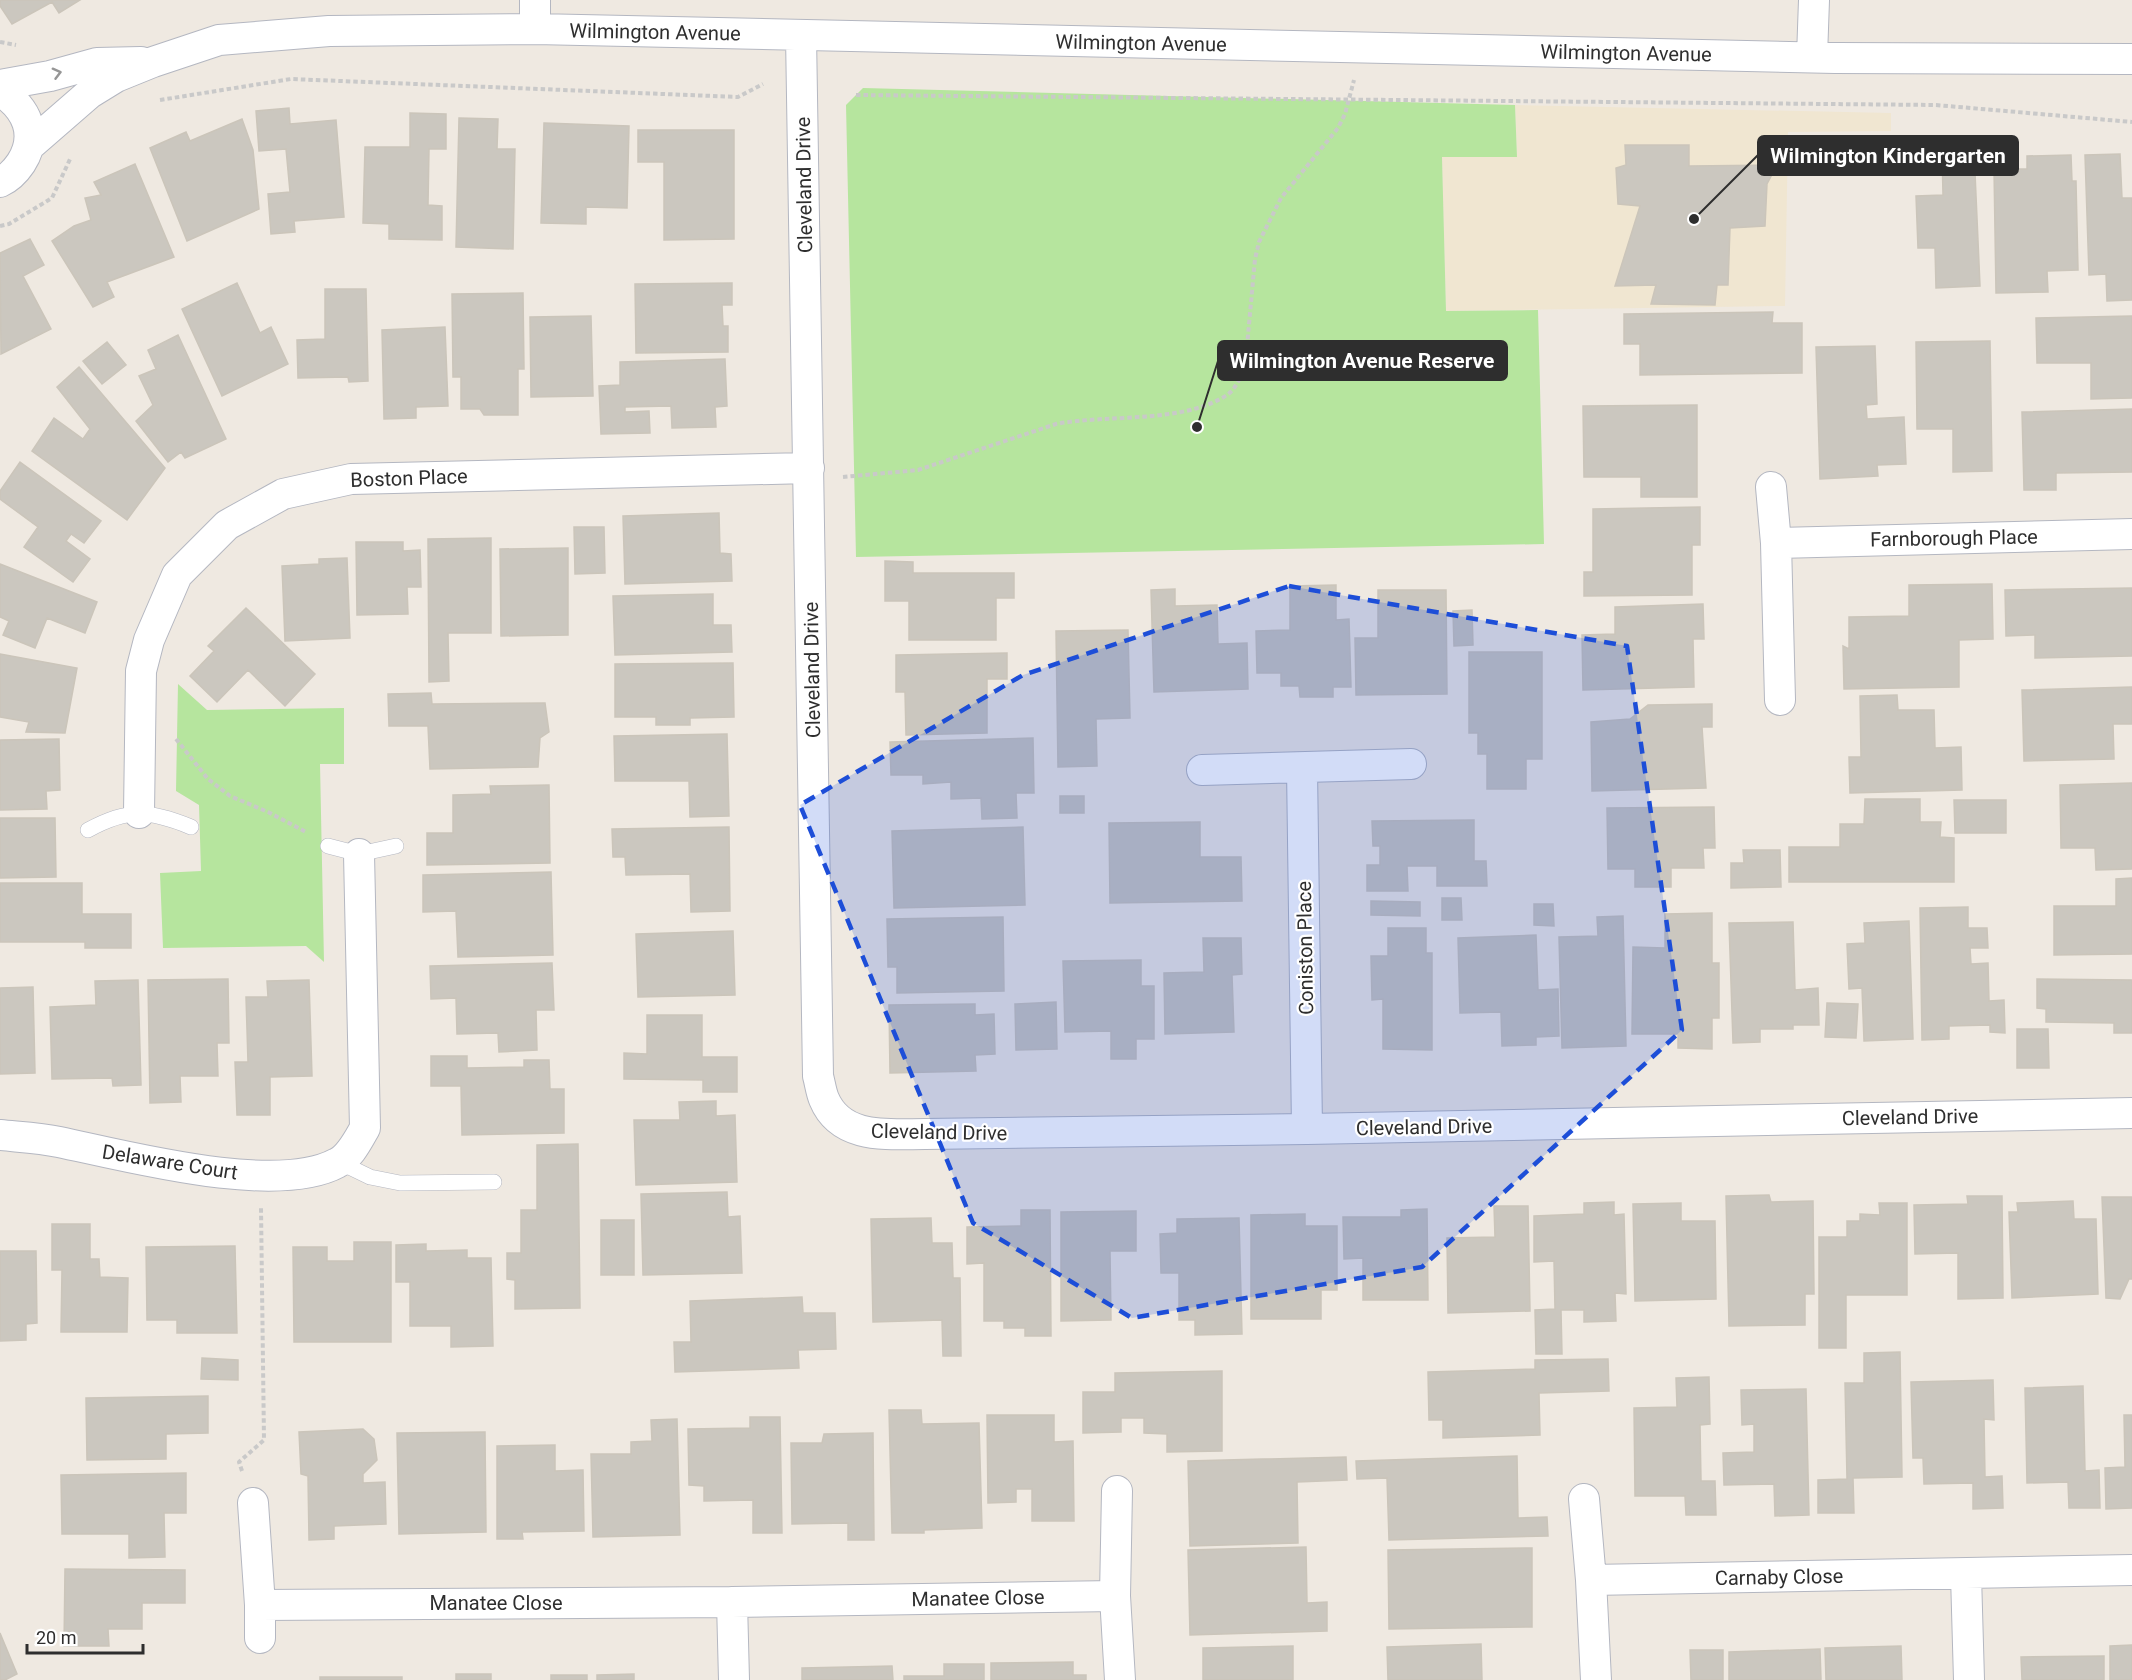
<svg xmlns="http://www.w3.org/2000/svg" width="2132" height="1680" font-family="Roboto,sans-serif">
<rect width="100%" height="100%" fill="#efe9e1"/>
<path fill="#f0e6d1" d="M1515,105L1891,113V131L1788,132L1785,306L1446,311L1442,157H1517Z"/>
<path fill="#b6e59e" d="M863,88L1515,105L1517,157H1442L1446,311L1538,310L1544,544L856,557L846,105Z
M178,684L207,710L344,708V764H320L324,962L306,946L163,948L160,873L201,871L199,805L176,791Z"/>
<path fill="#cbc7bf" stroke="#cbc5ba" stroke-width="1.5" d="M0,0H80L59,13L52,2L12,24L0,6Z
M289,108L290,124L336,120L344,217L294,221L295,232L271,234L268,194L290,192L286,149L259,151L256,111Z
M410,113L446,114V149H429L428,205L442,206V240L389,239V224L363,223L365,147H410Z
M459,118L498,119L497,149H515L513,249L456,247Z
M242,119L253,150L259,209L187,241L150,148L186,132L190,141Z
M544,123L629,126L627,208L586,207V224L541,223Z
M638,130H734V239L664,240V162H638Z
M1625,145H1689V166L1777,165L1767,184L1765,226L1730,228L1728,285H1717L1715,305L1651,304L1656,285L1615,286L1640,206L1618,204L1616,168L1626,165Z
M1974,150L1980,286L1936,288L1935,248H1918L1916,196L1943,195L1942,151Z
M2120,154L2122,198H2132V300L2107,301L2106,274L2089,275L2085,155Z
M2071,155L2072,181H2076L2078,270L2047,271L2048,292L1996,293L1994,169H2027V156Z
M135,164L174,257L107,282L114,297L93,307L52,241L74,226L91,220L85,198L101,195L94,182Z
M30,239L44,265L23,276L51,329L1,354L0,253Z
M237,283L260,333L271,327L288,364L222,396L182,309Z
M732,283V305H722L723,326H728V352L636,353L635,284Z
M325,289H366L368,381L349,382L348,377L298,378L297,340L325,339Z
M523,293L524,369H518V415H484L480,409H461V377H453L452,294Z
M1773,312L1772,323H1802V373L1640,375V344H1624V314Z
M591,316L593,396L531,397L530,317Z
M2132,316V398L2091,399V363H2037L2036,318Z
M445,327L448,406L416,407V418L384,419L382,330Z
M178,335L226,439L185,458L181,452L168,462L136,421L153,405L139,376L156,369L148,350Z
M1990,341L1992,471L1953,472V429H1917L1916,342Z
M107,342L126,365L102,384L83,361Z
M1875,346L1877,404L1866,405L1867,419L1904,417L1906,464L1877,465L1878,476L1820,479L1816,347Z
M725,359L727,406L715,407L716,427L672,428L671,406L625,407V412L649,411L650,433L601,434L599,386L620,385V362Z
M79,367L165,468L127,520L32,451L54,418L83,439L90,429L57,387Z
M1697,405V497H1641V477H1584L1583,406Z
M2132,409V472L2056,473V490H2024L2022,412Z
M20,462L101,521L84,543L71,534L66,541L90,559L73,582L24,547L38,527L0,499V491Z
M1700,507V545H1692V595L1584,596V572H1593V509Z
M719,513L720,553L731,554L732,581L625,584L623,516Z
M574,527H604L605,573L575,574Z
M491,538V633H448L449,681L429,682L428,539Z
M356,542H403V551L420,550L421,587H407L408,614L357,615Z
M568,548V635L501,636L500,549Z
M347,558L350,638L285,641L282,566L319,564V559Z
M885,561L913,562V573H1014V598H996V640H909V601H885Z
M0,564L97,602L85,633L47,618L35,648L3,635L9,621L0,617Z
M1992,584L1993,639L1959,640V687L1844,689L1843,646L1849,649V617L1909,616V585Z
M1336,585V620L1349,619L1351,687H1333V697H1300L1299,686H1281V673H1257L1256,631L1290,630V586Z
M2132,588V656L2035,658V635L2006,636L2005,590Z
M1175,589V606L1217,605L1218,644L1247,643L1248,689L1154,692L1151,590Z
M1378,590H1446L1447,694L1356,695L1355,638H1378Z
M713,594V625H731L732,652L615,655L613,596Z
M1703,604L1704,639H1693L1694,687L1583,690L1582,635L1615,634V607Z
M246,608L315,674L285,706L248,670L217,702L190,676L214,651L208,646Z
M1472,610L1473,645L1454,646L1453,611Z
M1128,630L1130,718L1096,719L1097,766L1058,767L1056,631Z
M1469,652H1542V759H1526V789H1487V754H1478V733H1469Z
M1007,653V679H987V733L906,735L905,692H896V655Z
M0,654L77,668L65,733L26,732L29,722L0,717Z
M733,663L734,717L690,718V725H656V717H615V664Z
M2132,687V724H2113L2114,759L2024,761L2022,690Z
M431,693L432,704L545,703L549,732L540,738L538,767L430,769L428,726H389L388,694Z
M1897,695L1898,710H1934L1935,748L1961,747L1962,790L1850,793L1849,757H1861L1860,696Z
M1712,704V727H1702L1706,788L1592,791L1591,722L1630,719L1648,705Z
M727,734L729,816L690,817L689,781H615L614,736Z
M1033,738L1034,793H1016L1017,818L982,819L981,798L951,799V782L923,784V775H891L890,742Z
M59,739L60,790L46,791L47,809L0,810V740Z
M2132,783V869L2096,870L2095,848H2061L2060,785Z
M549,785L550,863L427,865V833H453V795L491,794L490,786Z
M1060,796H1084V813H1060Z
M1865,799H1920V822H1941L1940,837L1954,838V882H1789V847H1840V824H1864Z
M1954,800H2006V833H1955Z
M1714,807L1715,848H1703L1704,868H1671V887H1635V869H1608L1607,808Z
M0,818H55L56,877L0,878Z
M1474,820V861H1486L1487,886H1437V866H1407L1408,891H1367V865H1380V846H1373L1372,821Z
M1200,822V857H1241L1242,901L1110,903L1109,823Z
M729,827L730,911L691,912L690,874L626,875L625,857H613L612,829Z
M1023,827L1025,905L894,908L892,831Z
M1743,850H1780L1781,887L1731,888V863H1744Z
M551,872L553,955L458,957L456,911L423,912V875Z
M2132,878V954L2054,955V906H2116V879Z
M0,883H82V914H131V948H85V942H0Z
M1442,898H1461L1462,920H1442Z
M1371,901L1420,902V916L1371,915Z
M1534,904H1553L1554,926L1534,925Z
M1968,907V928H1987L1988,948H1970L1971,964L1988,963L1989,1001L2004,1000L2005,1033L1990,1032V1025L1949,1026V1039L1922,1040L1920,908Z
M1712,913V963H1719V1018H1712V1049L1678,1048V1034H1632L1633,947L1665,948V914Z
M1623,916L1626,1046L1562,1048L1559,937L1598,936L1597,917Z
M1003,917L1004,991L897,993V967H888L887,919Z
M1909,921L1913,1039L1864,1041L1862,988L1849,989L1847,944L1865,943L1864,923Z
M1793,922L1795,990L1818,988L1819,1025H1793V1029H1760V1042L1733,1043L1729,923Z
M1388,928H1426V953H1432V1050L1383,1049V999L1372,1000L1371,956H1388Z
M733,931L735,995L638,997L636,934Z
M1536,935L1538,990L1558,989L1559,1036L1536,1037V1045L1502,1046L1501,1012L1460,1013L1458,938Z
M1203,938H1241L1242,974L1232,975L1234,1032L1165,1034L1164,973L1204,972Z
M1141,960V986H1154V1039H1136V1059H1111V1031L1065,1032L1063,961Z
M552,963L554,1010H536L537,1050L499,1052L498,1033L457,1034L456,998L431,999L430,966Z
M228,979L229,1043H217L218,1076H180L181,1102L150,1103L148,980Z
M2037,979L2132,980V1033H2114V1023L2046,1022V1009L2037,1008Z
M138,980L141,1085L113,1086L112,1078L52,1079L50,1007L96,1005L95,981Z
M309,980L312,1076L270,1077V1115H237L235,1062H248L246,997H268L267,981Z
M33,987L35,1073L0,1074V988Z
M1056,1002L1057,1049L1016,1050L1015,1004Z
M1827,1003L1858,1004L1856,1038L1825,1037Z
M975,1004V1015L994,1014L995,1054L975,1055L976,1071L890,1073L889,1005Z
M647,1015H702V1057H737V1092H703V1080L624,1079V1053L647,1054Z
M2017,1029H2048L2049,1068H2017Z
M431,1056H467V1068L524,1067V1060H549L550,1089H564V1133L462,1135L461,1086H431Z
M716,1101V1116L735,1115L737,1182L636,1185L634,1120H680L679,1102Z
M578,1144L580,1308L515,1309V1280L507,1279V1253H521V1210H537V1145Z
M727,1192L728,1217L740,1216L742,1273L643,1275L641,1194Z
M1769,1195L1771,1202L1813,1201L1814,1294H1805V1325L1729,1326L1726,1196Z
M1967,1196H2002L2003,1298L1958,1299V1253L1915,1254L1914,1205L1968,1204Z
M2102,1197H2132V1279H2129L2120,1299L2106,1298Z
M2073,1201L2074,1219H2096L2098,1294L2012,1298L2009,1212H2018L2017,1203Z
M1614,1202V1215L1624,1214L1626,1294L1615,1293L1616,1321L1584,1322V1310H1561L1562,1354H1536L1535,1310L1555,1309L1554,1261L1534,1262V1216L1584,1214V1203Z
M1681,1203V1221H1715L1716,1299L1635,1301L1633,1204Z
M1879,1203H1907V1295H1846V1348H1819V1237H1847V1221H1860V1214L1880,1215Z
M1494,1206H1528L1530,1311L1448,1313L1447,1238L1495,1237Z
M1427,1209L1428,1300H1363V1258L1344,1259L1343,1217H1401V1210Z
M1021,1210H1050L1051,1336H1025V1328H1004V1321H984V1263L967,1264V1227L1021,1226Z
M1136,1211V1251H1110L1111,1320L1061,1321V1212Z
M1305,1214V1226H1337V1290H1321V1319H1251V1215Z
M931,1218L932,1243H952L953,1278H960L961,1356H943L942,1320L873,1322L871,1219Z
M1239,1218L1242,1334L1195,1335V1320H1179V1273H1161L1160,1234L1177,1233V1219Z
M601,1220H634V1275H601Z
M52,1224H90V1259H99L100,1277L128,1278L127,1332H61L62,1270H52Z
M354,1242H391V1342H294L293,1247H327V1261H354Z
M426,1244V1251L467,1250V1258H491L493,1346L451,1347V1326H410V1282H396V1245Z
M235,1246L237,1333H177V1320H147L146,1247Z
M0,1251H36L37,1323L26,1324V1340L0,1341Z
M802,1297L803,1313H835L836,1349L798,1350L799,1368L675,1372L674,1342H691L690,1301Z
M1900,1352L1902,1477L1853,1478L1854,1513H1818V1480L1847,1479L1845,1383H1864V1353Z
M202,1358L238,1360V1380L201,1379Z
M1608,1359L1609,1391L1539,1393L1540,1435L1443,1438V1420H1429L1428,1372L1535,1369V1360Z
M1222,1371V1451L1167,1452V1434L1144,1433V1418H1121V1432L1083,1433V1392H1115V1373Z
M1709,1377L1710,1424L1700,1425L1701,1481H1715L1716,1515H1686L1685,1496H1635L1634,1408L1677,1407L1676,1378Z
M1993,1380L1994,1420L1984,1419L1985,1477L2002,1476L2003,1508L1973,1509V1483L1924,1484L1923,1458H1913L1911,1382Z
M2083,1386L2085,1471L2099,1470L2100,1508H2069L2068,1482L2027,1483L2025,1388Z
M1806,1389L1809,1515L1775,1516L1774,1484L1724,1485L1723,1453L1754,1452V1424L1742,1425L1741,1390Z
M208,1396V1433L166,1434V1459L87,1460L86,1398Z
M889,1410H921L922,1424L979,1423L982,1528L924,1530V1533H892Z
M987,1415H1054V1442L1073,1441L1074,1521H1032V1489H1016V1502L988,1503Z
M2124,1415H2132V1508L2106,1509L2105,1468L2125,1467Z
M750,1417H780L782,1533H753V1500L704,1501V1486L689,1485L688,1429L750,1428Z
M677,1419L680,1535L593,1537L591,1454H631V1442L652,1441L651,1420Z
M363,1429L374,1439L377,1460L363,1474V1483L385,1482L386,1524L334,1526V1539L309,1540L308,1476L301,1474L299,1432Z
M485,1432L486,1532L399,1534L397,1433Z
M873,1433L874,1540H848V1523L792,1524L791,1443H822L824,1434Z
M555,1445V1471L583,1470L584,1531L522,1532L523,1539H497V1446Z
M1517,1456L1518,1518L1547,1517L1548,1536L1389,1540L1387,1478L1357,1479L1356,1461Z
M1346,1457L1347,1480L1297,1482L1298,1543L1190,1546L1188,1461Z
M186,1473V1513H164L165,1557L129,1558V1534H62L61,1475Z
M1306,1547L1307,1603L1327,1602V1631L1190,1635L1188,1550Z
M1532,1548V1627L1389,1629L1388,1550Z
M65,1569L185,1570V1603H142V1629H108L109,1646H64Z
M0,1633L17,1674L5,1680H0Z
M1481,1644L1482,1680H1388L1387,1647Z
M2132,1645V1680H2110V1646Z
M1293,1646V1680H1203V1648Z
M1901,1646L1902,1680H1826L1825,1648Z
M1820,1649L1821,1680H1729V1652Z
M1690,1650H1723V1680H1691Z
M2104,1656V1680H2022L2021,1657Z
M1073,1662V1675H1086V1680H991V1663Z
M944,1664H984V1680H904V1676H944Z
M892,1666L893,1680H802V1668Z
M456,1674H491V1680H456Z
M634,1674V1680H597V1675Z
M551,1675H587V1680H551Z
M320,1677H402V1680H320Z"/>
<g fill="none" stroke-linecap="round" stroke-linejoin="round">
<defs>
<path id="service" d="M88,830C128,808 149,810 191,827
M328,846L359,854L396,846
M339,1162L370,1177L400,1183L494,1182"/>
<path id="minor" d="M535,29V0
M801,35L818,1076C820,1083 821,1092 824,1099C841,1140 888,1134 925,1134L1307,1129L2132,1113
M1812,57L1814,0
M0,85L50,76L97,63L141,62
M0,91C27,108 39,135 21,163C15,172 9,178 0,182
M29,146L90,93L116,77L153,62L219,40L329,31L535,29L1835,58L2132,59
M1771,487L1776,543L1780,700
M1776,543L2132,534
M1302,768L1307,1129
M1202,770L1411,764
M139,813L141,671L149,640L177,575L227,525L283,494L351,479L809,468
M0,1135C19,1137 40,1138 59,1142C126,1156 276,1196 337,1163C350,1157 358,1140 365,1128L359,854
M1117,1491L1115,1596L1120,1680
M1584,1499L1591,1580L1596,1680
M253,1503L260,1605V1638
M1966,1575L1969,1680
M1591,1580L2132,1570
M732,1602L734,1680
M260,1605L732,1602L1115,1596"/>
</defs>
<use href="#service" stroke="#b4b7c1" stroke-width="16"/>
<use href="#minor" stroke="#b4b7c1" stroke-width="32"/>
<path stroke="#c9c9c9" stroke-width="4" stroke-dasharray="4.5 3" stroke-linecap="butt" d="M0,42L16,45
M856,95L1936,105L2132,122
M160,100L291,79L738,97L763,84
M0,226L9,224L52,198L71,157
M843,477L918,470L1056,424C1108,414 1182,424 1227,395C1236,389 1240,377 1245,368L1255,259L1259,242L1281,198L1338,128L1345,114L1354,80
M176,739L208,779L230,796L268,812L306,832
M242,1471L239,1462L264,1440L261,1208"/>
<use href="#service" stroke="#fff" stroke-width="15"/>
<use href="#minor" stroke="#fff" stroke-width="30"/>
</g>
<defs><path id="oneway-chevron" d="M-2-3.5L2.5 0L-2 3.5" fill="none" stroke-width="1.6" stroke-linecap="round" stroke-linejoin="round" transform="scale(1.5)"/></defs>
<use stroke="#969696" href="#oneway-chevron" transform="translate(57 73) rotate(-15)"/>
<path fill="#1d4ed8" fill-opacity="0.2" stroke="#1d4ed8" stroke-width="4.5" stroke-dasharray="12 8" stroke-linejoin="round" d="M1289,586L1627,646L1682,1030L1422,1267L1132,1318L973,1223L800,805L1023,675Z"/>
<g text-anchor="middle" stroke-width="4.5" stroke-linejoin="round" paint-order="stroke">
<g font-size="20" fill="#2e2e2e" stroke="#fff">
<text transform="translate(655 32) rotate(1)" y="7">Wilmington Avenue</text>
<text transform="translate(1141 43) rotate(1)" y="7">Wilmington Avenue</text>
<text transform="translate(1626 53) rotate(1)" y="7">Wilmington Avenue</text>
<text transform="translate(804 185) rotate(-91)" y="7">Cleveland Drive</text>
<text transform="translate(409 478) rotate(-2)" y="7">Boston Place</text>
<text transform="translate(1954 538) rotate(-1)" y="7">Farnborough Place</text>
<text transform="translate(812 670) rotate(-91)" y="7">Cleveland Drive</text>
<text transform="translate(1305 948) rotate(-91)" y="7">Coniston Place</text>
<text transform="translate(1910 1117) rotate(-1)" y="7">Cleveland Drive</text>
<text transform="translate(1424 1127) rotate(-1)" y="7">Cleveland Drive</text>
<text transform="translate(939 1132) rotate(1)" y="7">Cleveland Drive</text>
<text transform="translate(170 1162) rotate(9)" y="7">Delaware Court</text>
<text transform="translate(1779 1577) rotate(-1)" y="7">Carnaby Close</text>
<text transform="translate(978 1598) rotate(-1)" y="7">Manatee Close</text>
<text x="496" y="1610">Manatee Close</text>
</g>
</g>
<path fill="none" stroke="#2e2e2e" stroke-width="2" d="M1694 219L1758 155M1197 427L1218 361"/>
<g fill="#2e2e2e" stroke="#fff" stroke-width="2">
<circle cx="1694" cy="219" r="6"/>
<circle cx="1197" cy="427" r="6"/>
</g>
<g fill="#2e2e2e" stroke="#2e2e2e" stroke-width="2">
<rect x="1758" y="136" width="260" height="39" rx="6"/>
<rect x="1218" y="341" width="289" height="39" rx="6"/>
</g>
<g font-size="21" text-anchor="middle" font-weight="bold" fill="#fff">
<text x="1888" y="163">Wilmington Kindergarten</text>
<text x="1362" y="368">Wilmington Avenue Reserve</text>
</g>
<path d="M27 1644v9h116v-9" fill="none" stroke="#2e2e2e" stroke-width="3"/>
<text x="36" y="1644" font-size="18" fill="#2e2e2e" stroke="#ffffff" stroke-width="4.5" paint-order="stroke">20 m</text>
</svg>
